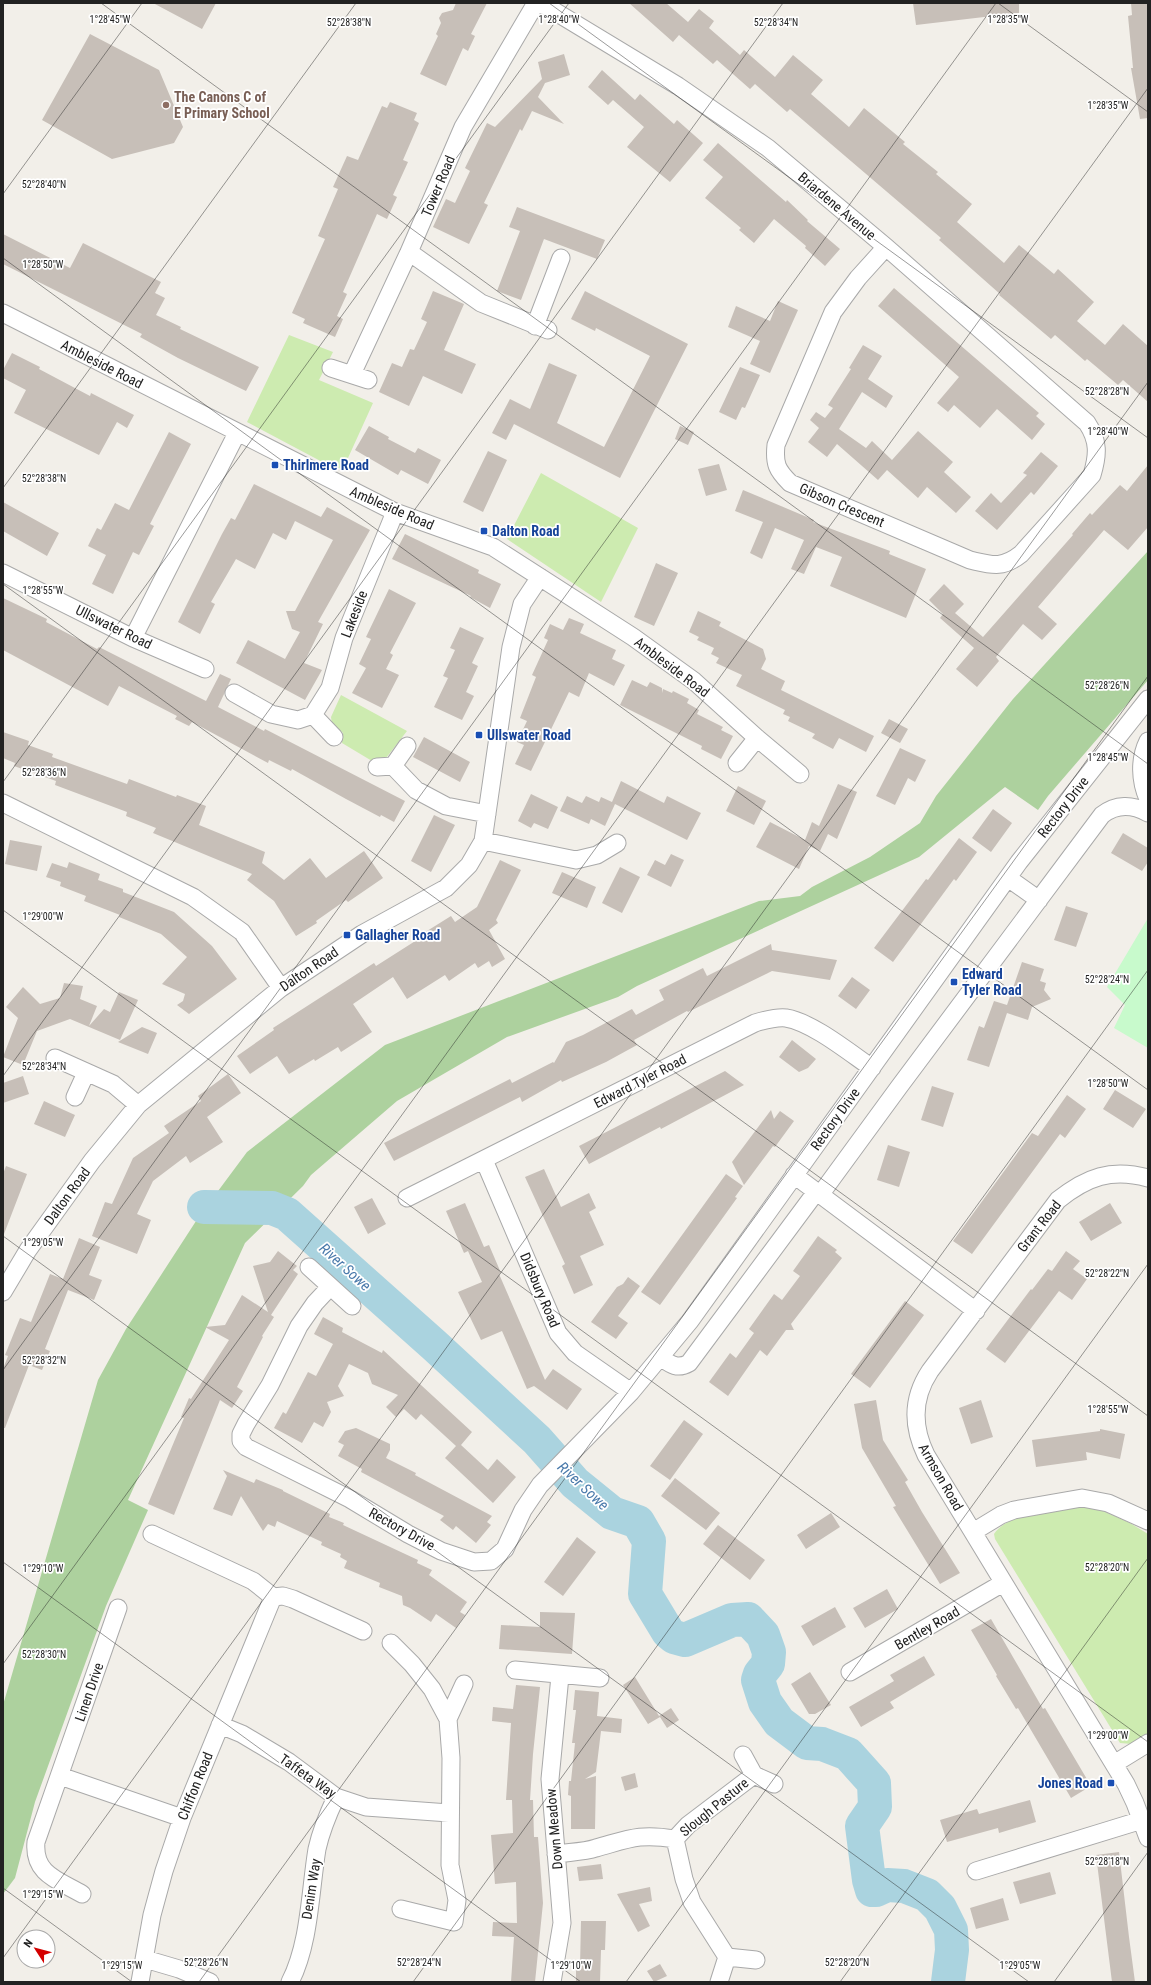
<svg xmlns="http://www.w3.org/2000/svg" width="1151" height="1985" font-family="'Roboto Condensed',sans-serif">
<rect width="100%" height="100%" fill="#f2efe9"/>
<path fill="#cdebb0" d="M289,335L333,352L319,380L373,403L343,469L328,465L247,422Z
M541,473L638,528L601,602L507,539Z
M341,695L407,731L386,758L372,761L342,743L343,733L332,724L331,717Z
M1065,1505L1092,1506L1130,1523L1148,1534V1735L1132,1744L1120,1743L995,1539L994,1534C1005,1516 1046,1510 1065,1505Z"/>
<path fill="#add19e" d="M1148,551V680L1048,796L1038,810L1005,787L919,857L637,986L618,997L507,1037L397,1101L311,1175L303,1186L245,1243L128,1500L148,1510L106,1606L35,1802L15,1878L3,1894V1705L98,1380L126,1329L198,1218L247,1152L385,1045L759,901L800,896L812,887L870,857L920,823L936,796L1013,699Z"/>
<path fill="#c8facc" d="M1148,918V1048L1114,1028L1125,1005L1107,987Z"/>
<g fill="none" stroke-linecap="round" stroke-linejoin="round">
<path stroke="#aad3df" stroke-width="34" d="M204,1207L272,1208L287,1214L434,1345L537,1440L575,1483L612,1513L638,1522L649,1541L645,1594L668,1632L674,1637L685,1640L732,1620L748,1619L763,1635L769,1652L768,1664L760,1674L758,1680L765,1702L779,1722L807,1743L822,1744L848,1754L874,1783L875,1807L862,1826L869,1880L872,1890H876L887,1885L904,1886L927,1895L940,1908L951,1930L952,1950L948,1982"/>
</g>
<path fill="#c7bfb8" d="M153,3H216L202,29Z
M456,3H487L471,34L475,36L468,51L463,48L446,86L420,74L438,36L436,34L441,23L439,18L442,13L453,10Z
M629,3H666L688,22L699,9L714,21L709,28L740,55L744,50L775,77L793,55L823,80L811,94L849,127L864,108L905,142L903,144L938,172L936,174L972,204L957,222L1004,263L1019,245L1054,274L1058,269L1094,302L1077,321L1105,345L1123,324L1148,346V402L1123,380L1118,385L1087,359L1085,361L1055,335L1051,339L999,295L1000,294L939,240L941,238L790,109L787,112L755,84L750,89L717,60L713,64L679,35L673,42Z
M913,3H1019V13L916,25Z
M1131,3H1148V118L1140,119L1131,68H1133L1128,16L1132,15Z
M90,34L159,70L183,127L174,143L112,159L42,120Z
M564,54L570,75L545,83L538,97L564,124L532,111L522,131L520,129L484,203L488,205L469,244L433,227L446,199L455,203L470,171L465,168L487,123L495,127L542,79L538,62Z
M602,70L635,100L640,94L674,124L677,120L703,143L670,182L627,147L644,127L613,100L608,105L588,87Z
M390,102L417,113L414,120L419,123L403,160L408,162L393,195L397,197L387,219L377,214L343,292L347,294L337,316L343,319L335,337L303,323L305,319L292,313L325,239L318,236L338,189L333,187L347,156L358,160L382,106L387,108Z
M718,143L786,202L787,200L808,220L807,221L840,249L825,266L805,248L806,246L774,219L754,243L739,230L741,228L705,198L723,177L703,160Z
M517,207L605,240L597,259L544,239L521,300L497,291L520,231L509,227Z
M3,234L70,268L83,243L161,282L155,293L165,298L156,315L181,327L180,329L259,367L246,391L178,358L140,337L142,334L3,264Z
M894,288L1039,413L1036,416L1045,424L1032,440L997,409L980,428L954,405L948,412L937,403L959,377L878,306Z
M433,291L464,304L444,350L476,364L462,394L423,376L409,406L379,392L392,363L402,367L410,349L414,350L427,322L421,319Z
M585,291L688,344L620,478L514,424L506,440L492,433L510,399L530,409L549,363L577,375L557,423L604,447L650,356L596,328L595,331L571,319Z
M778,301L798,310L770,373L750,364L760,341L728,327L736,306L770,321Z
M863,345L882,356L868,379L893,396L886,408L862,392L839,429L866,448L872,441L892,460L918,431L953,462L944,472L971,497L956,513L927,487L918,498L887,470L878,480L837,444L827,457L808,442L819,428L810,420L816,412L825,418L833,408L828,405L851,369L849,368Z
M12,353L40,367L39,369L90,396L91,393L134,415L127,428L117,422L99,455L14,413L26,390L3,378V370Z
M740,367L760,375L745,408L742,407L736,420L719,412Z
M369,426L389,437L388,439L415,453L418,448L441,460L428,484L401,470L398,475L355,450Z
M680,426L694,432L688,445L675,439Z
M169,432L191,444L150,524L154,526L139,555L133,552L113,594L92,584L106,555L88,546L97,528L101,530L115,503L129,510Z
M488,451L507,460L483,512L463,502Z
M1041,452L1058,466L1034,495L1031,492L997,530L975,511L991,493L1001,503L1027,475L1023,473Z
M719,464L727,490L706,496L698,469Z
M1148,465V527L1128,550L1104,530L1038,607L1057,624L1042,640L1023,624L996,657L999,661L977,687L956,669L974,648L940,618L943,614L929,600L944,584L964,604L955,613L983,637L1073,535L1072,534L1090,513L1092,515L1120,485L1127,491Z
M254,484L321,517L327,507L370,530L318,622L323,624L304,663L322,670L305,700L236,663L248,640L285,659L300,632L292,629L286,611H295L333,540L295,521L286,540L273,533L255,569L236,559L211,602L215,604L200,634L178,622L222,534L231,518L235,520Z
M743,490L814,520L813,522L890,551L889,554L926,569L906,618L830,586L842,557L816,547L804,574L791,569L804,540L775,528L762,559L750,553L763,522L735,511Z
M3,502L59,533L47,556L3,531Z
M405,534L479,570L478,573L501,584L490,608L470,597L471,596L392,559Z
M656,563L678,573L654,626L634,617Z
M389,589L416,603L390,653L393,655L386,669L399,675L382,708L352,693L366,668L359,664L371,639L366,637Z
M3,598L47,619L46,622L97,649L99,647L206,701L220,674L231,679L218,707L264,731L265,729L405,801L394,822L381,815L380,817L346,799L292,769L291,771L269,760L268,763L192,722L189,726L175,719L177,716L119,686L108,706L3,650Z
M698,611L721,622L719,626L763,649L766,659L761,669L785,681L781,690L874,736L866,752L839,738L833,749L812,738L815,734L788,721L790,717L783,714L785,710L736,686L742,675L716,663L719,658L711,654L714,648L697,640L699,637L689,632Z
M569,618L584,624L580,633L616,650L612,659L625,665L614,686L589,673L579,697L569,692L531,771L515,764L524,745L517,742L527,721L520,718L536,677L532,675L548,640L544,638L550,624L563,630Z
M460,627L484,638L472,663L478,666L466,692L474,696L462,720L434,707L448,678L443,676L455,650L450,648Z
M632,680L647,687L650,682L662,688V693L663,689L672,693L673,691L689,699L687,703L699,710L697,714L723,727L721,730L733,736L721,759L701,749L702,746L620,705Z
M889,719L908,729L900,743L881,733Z
M3,732L29,741L28,745L53,754L52,757L127,784L129,779L176,797L177,795L206,806L199,825L265,852L262,863L284,880L310,858L326,878L364,851L383,878L348,902L346,900L316,921L317,923L296,936L274,901L247,880L252,874L153,833L156,828L126,816L127,812L55,785L56,781L14,766L15,763L3,758Z
M424,737L470,762L460,782L413,757Z
M900,748L926,760L915,782L908,778L895,805L876,796Z
M621,781L664,803L667,796L701,813L687,840L615,804L605,826L591,819L589,824L560,811L567,796L582,803L586,796L599,802L601,797L612,802Z
M838,784L857,792L837,839L828,834L820,851L809,846L799,869L756,847L770,822L805,840L812,822L819,826Z
M738,786L766,801L754,825L726,811Z
M531,794L558,807L548,829L534,823L531,828L518,821Z
M993,809L1012,823L991,852L972,838Z
M434,815L455,825L431,872L411,861Z
M1123,833L1148,848V862L1142,871L1111,853Z
M959,838L977,852L956,881L954,879L893,962L874,948L926,879L928,880Z
M10,840L42,846L37,871L5,864Z
M671,854L684,860L671,887L647,875L655,860L665,865Z
M500,860L521,870L496,920L498,923L489,930L505,959L492,967L489,961L478,968L475,963L449,981L445,975L407,999L393,977L353,1004L372,1032L341,1052L338,1047L315,1061L314,1059L289,1074L277,1056L250,1074L237,1056L274,1030L273,1028L374,963L376,966L420,938L419,936L451,916L455,922L477,907Z
M69,862L100,874L98,880L123,889V892L174,912L212,946L237,979L189,1014L177,1005L183,1001L185,994L162,984L187,957L161,934L119,917L120,915L84,901L86,896L60,886L61,882L46,877L52,863L67,868Z
M620,867L640,877L622,913L602,903Z
M562,872L596,887L587,908L552,893Z
M1066,906L1088,913L1076,947L1054,940Z
M771,944L772,950L837,960L830,980L772,971L688,1012L687,1011L634,1040L637,1045L606,1062L562,1082L561,1080L522,1102L520,1097L394,1161L384,1143L510,1079L512,1083L553,1062L554,1063L566,1042L583,1035L632,1009L636,1015L664,1000L659,990L703,968L707,976Z
M1022,962L1044,969L1040,981L1046,983L1044,990L1051,999L1032,1007L1028,1020L1007,1013L989,1067L967,1060L979,1026L984,1028L994,1001L1007,1005Z
M852,977L870,990L856,1009L838,996Z
M64,983L83,986L80,999L97,1006L89,1026L104,1009L110,1012L119,992L138,1000L120,1040L70,1019L37,1031L23,1065L3,1057L18,1018L6,1007L23,987L40,1004L60,998Z
M142,1027L157,1033L148,1054L118,1042Z
M792,1040L816,1059L808,1068L799,1072L779,1057Z
M725,1071L744,1085L661,1129L660,1127L589,1164L579,1146Z
M228,1074L241,1093L207,1117L223,1142L190,1163L186,1156L153,1181L137,1214L151,1220L137,1254L92,1236L105,1202L112,1204L133,1158L169,1133L164,1126L201,1101L198,1096Z
M23,1076L29,1094L3,1103V1083Z
M932,1086L954,1093L943,1127L921,1120Z
M1115,1090L1146,1109L1133,1128L1103,1109Z
M1067,1095L1086,1109L1065,1138L1060,1134L972,1254L953,1241L1032,1133L1038,1136Z
M44,1101L75,1115L65,1137L34,1124Z
M771,1110L774,1119L780,1111L794,1121L775,1147L773,1146L744,1185L732,1162Z
M888,1145L910,1152L899,1187L877,1180Z
M6,1166L27,1174L4,1234L3,1174Z
M544,1169L561,1207L589,1193L596,1208L589,1212L604,1245L580,1256L593,1285L574,1294L562,1266L565,1264L525,1177Z
M726,1174L743,1186L735,1197L737,1198L660,1305L641,1292Z
M372,1198L386,1224L368,1234L354,1207Z
M465,1203L484,1247L489,1245L501,1273L499,1274L545,1380L553,1369L582,1389L567,1410L534,1386L527,1389L502,1331L481,1340L458,1292L482,1282L468,1251L464,1253L446,1211Z
M1110,1203L1122,1223L1091,1241L1079,1222Z
M818,1236L837,1250L835,1252L842,1258L791,1324L794,1330H786L767,1356L760,1350L728,1396L709,1382L730,1353L736,1358L754,1333L749,1329L774,1294L782,1300L800,1276L793,1271Z
M79,1238L100,1247L89,1275L102,1280L94,1300L68,1290L45,1349L50,1351L42,1370L29,1365L5,1428H3V1369L8,1356L5,1355L20,1318L31,1322L50,1274L63,1279Z
M278,1251L297,1266L293,1270L298,1274L271,1315L274,1317L262,1336L263,1337L237,1387L243,1391L232,1408L220,1400L174,1515L148,1504L184,1418L181,1417L189,1398L191,1399L229,1340L205,1327L225,1325L242,1295L268,1312L253,1266L270,1262Z
M1066,1251L1080,1261L1073,1269L1087,1279L1072,1300L1059,1291L1005,1363L986,1349L1031,1289L1032,1290L1048,1269L1052,1271Z
M628,1277L640,1286L618,1316L628,1323L616,1339L591,1322L617,1287L623,1284Z
M905,1301L924,1315L870,1388L851,1374Z
M323,1317L343,1328L342,1332L382,1353L383,1350L472,1432L461,1445L488,1470L497,1459L516,1477L493,1503L445,1458L456,1446L421,1414L416,1420L404,1409L396,1417L386,1407L398,1395L372,1384L368,1373L349,1364L338,1386L344,1396L327,1402L331,1412L323,1427L314,1422L302,1443L274,1428L283,1412L286,1414L308,1372L316,1376L333,1344L314,1334Z
M876,1400L883,1440L908,1480L905,1482L922,1512L960,1573L940,1584L893,1507L896,1506L862,1448L854,1404Z
M981,1400L993,1437L971,1444L959,1408Z
M684,1420L703,1434L670,1480L650,1466Z
M356,1428L390,1444V1450L386,1458L416,1473L415,1475L492,1516L487,1522L491,1525L476,1543L456,1526L453,1530L440,1520L444,1516L361,1472L362,1469L338,1456L344,1445L338,1442L345,1431Z
M1100,1429L1125,1434L1120,1459L1086,1452L1087,1460L1036,1467L1032,1440L1100,1431Z
M223,1470L254,1483L256,1479L283,1490V1491L330,1514L329,1517L344,1523L343,1525L418,1560L417,1563L432,1570L429,1575L467,1602L460,1612L465,1615L456,1628L436,1614L431,1622L410,1608L403,1605L402,1596L379,1587L380,1583L344,1568L347,1561L340,1557L341,1554L321,1545L322,1542L277,1521L275,1527L268,1524L263,1531L241,1496L232,1516L213,1509L227,1476Z
M675,1478L720,1513L706,1530L661,1496Z
M831,1513L840,1527L806,1549L797,1535Z
M718,1525L765,1560L750,1580L703,1544Z
M577,1537L596,1552L563,1596L544,1582Z
M887,1589L898,1609L865,1628L853,1608Z
M835,1607L846,1627L813,1646L801,1626Z
M540,1612L575,1613L572,1654L499,1649L501,1625L540,1627Z
M991,1619L1043,1709L1045,1708L1091,1786L1071,1798L1018,1708L1016,1709L996,1676L997,1675L971,1630Z
M924,1656L935,1675L890,1702L894,1708L861,1727L849,1707L894,1681L890,1675Z
M810,1672L831,1705L815,1714H809L791,1684Z
M635,1677L659,1716L671,1708L679,1720L667,1728L660,1717L648,1724L623,1685Z
M516,1685L540,1687L533,1754L530,1800H533L534,1837H538L543,1903L535,1982H511L514,1937L492,1936L493,1922L517,1923L516,1882L495,1884L491,1835L513,1833L512,1800H506L511,1723L492,1721L493,1707L513,1709Z
M575,1690L599,1692L597,1716L622,1719L621,1733L601,1731L596,1772L585,1779L596,1776L595,1829H571V1796L568,1795L569,1781H571L575,1743H572L576,1710H573Z
M635,1773L638,1787L625,1791L621,1777Z
M1030,1800L1036,1822L999,1833L998,1828L947,1842L940,1820L977,1809L979,1814Z
M1119,1852L1129,1937L1135,1982H1112L1096,1855Z
M601,1864L603,1879L579,1881L577,1867Z
M1050,1872L1056,1894L1020,1904L1013,1882Z
M650,1887L652,1901L639,1904L650,1926L638,1932L617,1894Z
M1003,1898L1009,1920L976,1929L970,1908Z
M581,1921H606L605,1950H601L600,1982H576V1966H580Z
M660,1964L667,1976L654,1982L647,1971Z"/>
<g fill="none" stroke-linecap="round" stroke-linejoin="round">
<defs>
<path id="street" d="M541,3L678,86L768,148L886,247L1087,423C1099,441 1098,455 1092,475L1021,554C1002,569 992,565 970,560L790,483C777,470 774,464 776,445L833,312L858,278L886,247
M409,252L481,303L548,330
M3,313L395,512L493,547L633,637L694,681L757,738L800,774
M535,326L561,258
M331,368L368,380
M352,374L409,252L463,127L536,3
M3,573L133,638L205,669
M133,638L237,433
M234,693L271,714L298,720L313,715L330,688L344,638L395,512
M313,715L334,737
M1148,741C1139,759 1140,781 1148,799
M737,763L757,738
M393,766L416,790L446,806L487,814
M377,767L393,766L407,746
M3,803L193,897L242,932L281,988
M483,841L576,860L597,855L617,843
M1008,878L1039,900
M55,1058L113,1084L138,1105
M75,1097L86,1073
M484,1160L558,1333L575,1353L631,1392
M794,1175L976,1311
M1148,1178C1111,1168 1087,1177 1058,1200L930,1371C912,1398 912,1426 926,1455L1126,1784L1135,1803L1148,1838
M820,1195L899,1087L1102,815C1116,804 1132,804 1148,813
M407,1198L755,1023C765,1020 776,1017 786,1018C812,1022 850,1053 872,1068
M309,1267L352,1306
M330,1287L315,1303L299,1326L270,1385L246,1424L241,1434V1441L246,1447L350,1499L408,1534L441,1551L474,1562L491,1561L505,1549L523,1510L540,1485L631,1392L690,1321L1019,862L1148,699
M3,1292L28,1250L92,1161L138,1105L281,988L362,934L446,888L469,865L483,841L511,647L522,604L540,577
M660,1357C670,1364 677,1370 689,1363L816,1192
M973,1532L1001,1515L1014,1510L1082,1498L1108,1503L1148,1521
M152,1534L253,1581L273,1597L283,1596L293,1599L363,1631
M391,1643L412,1664L432,1689L448,1719L451,1758L450,1865L457,1900L454,1922L401,1909
M515,1670L600,1678
M850,1672L1003,1583
M448,1719L464,1684
M220,1725L242,1734L289,1762L336,1797L366,1807L449,1813
M743,1755L754,1775L774,1784
M1114,1764L1148,1743
M60,1776L182,1818
M675,1839L684,1879L692,1902L727,1957L756,1960
M556,1854C569,1852 584,1852 596,1848C629,1839 639,1833 675,1839L688,1825L754,1775
M976,1871L1142,1820
M82,1894C58,1880 33,1874 36,1842L118,1608
M145,1959L179,1969L210,1982
M140,1982L152,1915L164,1871L182,1818L273,1597
M290,1982C310,1943 310,1891 317,1849C321,1831 328,1814 336,1797
M552,1982L562,1923L550,1779L560,1676
M719,1982L727,1957"/>
</defs>
<use href="#street" stroke="#a9a9a9" stroke-width="19"/>
<use href="#street" stroke="#fff" stroke-width="17"/>
</g>
<path fill="none" stroke="#222" stroke-width="1" stroke-opacity="0.45" d="M101,3L1148,764M549,3L1148,438M998,3L1148,112M3,194L142,3M3,258L1148,1090M3,488L356,3M3,584L1148,1416M3,782L569,3M3,910L1148,1742M3,1076L783,3M3,1236L1029,1982M3,1370L996,3M3,1562L581,1982M3,1664L1148,88M3,1888L132,1982M3,1958L1148,382M199,1982L1148,676M413,1982L1148,970M626,1982L1148,1264M840,1982L1148,1558M1054,1982L1148,1852"/>
<circle fill="#8d6e63" stroke="#fff" stroke-width="1.5" cx="166" cy="105" r="4"/>
<g fill="#1a4fb4" stroke="#fff" stroke-width="1.5">
<rect x="271" y="461" width="8" height="8" rx="2"/>
<rect x="480" y="527" width="8" height="8" rx="2"/>
<rect x="475" y="731" width="8" height="8" rx="2"/>
<rect x="343" y="931" width="8" height="8" rx="2"/>
<rect x="950" y="978" width="8" height="8" rx="2"/>
<rect x="1107" y="1779" width="8" height="8" rx="2"/>
</g>
<g text-anchor="middle" stroke-width="3.5" stroke-linejoin="round" paint-order="stroke">
<g font-size="14" font-weight="bold" fill="#785e54" stroke="#fff" text-anchor="start">
<text x="174" y="102">The Canons C of<tspan x="174" dy="16">E Primary School</tspan></text>
</g>
<g font-size="14" fill="#222" stroke="#fff">
<text transform="translate(438 186) rotate(-67)" y="5">Tower Road</text>
<text transform="translate(837 206) rotate(40)" y="5">Briardene Avenue</text>
<text transform="translate(102 364) rotate(27)" y="5">Ambleside Road</text>
<text transform="translate(842 505) rotate(23)" y="5">Gibson Crescent</text>
<text transform="translate(392 508) rotate(23)" y="5">Ambleside Road</text>
<text transform="translate(354 614) rotate(-69)" y="5">Lakeside</text>
<text transform="translate(114 627) rotate(26)" y="5">Ullswater Road</text>
<text transform="translate(672 667) rotate(37)" y="5">Ambleside Road</text>
<text transform="translate(1063 807) rotate(-52)" y="5">Rectory Drive</text>
<text transform="translate(309 969) rotate(-34)" y="5">Dalton Road</text>
<text transform="translate(640 1081) rotate(-27)" y="5">Edward Tyler Road</text>
<text transform="translate(835 1119) rotate(-54)" y="5">Rectory Drive</text>
<text transform="translate(67 1196) rotate(-54)" y="5">Dalton Road</text>
<text transform="translate(1039 1226) rotate(-52)" y="5">Grant Road</text>
<text transform="translate(540 1290) rotate(67)" y="5">Didsbury Road</text>
<text transform="translate(941 1477) rotate(60)" y="5">Armson Road</text>
<text transform="translate(402 1529) rotate(29)" y="5">Rectory Drive</text>
<text transform="translate(927 1628) rotate(-30)" y="5">Bentley Road</text>
<text transform="translate(89 1692) rotate(-71)" y="5">Linen Drive</text>
<text transform="translate(308 1776) rotate(35)" y="5">Taffeta Way</text>
<text transform="translate(195 1786) rotate(-68)" y="5">Chiffon Road</text>
<text transform="translate(714 1807) rotate(-39)" y="5">Slough Pasture</text>
<text transform="translate(554 1829) rotate(-95)" y="5">Down Meadow</text>
<text transform="translate(311 1889) rotate(-81)" y="5">Denim Way</text>
</g>
<g font-size="14" font-weight="bold" fill="#164399" stroke="#fff" text-anchor="start">
<text x="283" y="470">Thirlmere Road</text>
<text x="492" y="536">Dalton Road</text>
<text x="487" y="740">Ullswater Road</text>
<text x="355" y="940">Gallagher Road</text>
<text x="962" y="979">Edward<tspan x="962" dy="16">Tyler Road</tspan></text>
<text x="1103" y="1788" text-anchor="end">Jones Road</text>
</g>
<g font-size="15" font-style="italic" fill="#4a7aab" stroke="#fff">
<text transform="translate(345 1267) rotate(42)" y="5">River Sowe</text>
<text transform="translate(583 1486) rotate(43)" y="5">River Sowe</text>
</g>
</g>
<g font-size="10" text-anchor="middle" fill="#222" stroke="#fff" stroke-width="3.5" stroke-linejoin="round" paint-order="stroke">
<text x="110" y="23">1°28'45"W</text>
<text x="559" y="23">1°28'40"W</text>
<text x="1008" y="23">1°28'35"W</text>
<text x="349" y="26">52°28'38"N</text>
<text x="776" y="26">52°28'34"N</text>
<text x="1108" y="109">1°28'35"W</text>
<text x="44" y="188">52°28'40"N</text>
<text x="43" y="268">1°28'50"W</text>
<text x="1107" y="395">52°28'28"N</text>
<text x="1108" y="435">1°28'40"W</text>
<text x="44" y="482">52°28'38"N</text>
<text x="43" y="594">1°28'55"W</text>
<text x="1107" y="689">52°28'26"N</text>
<text x="1108" y="761">1°28'45"W</text>
<text x="44" y="776">52°28'36"N</text>
<text x="43" y="920">1°29'00"W</text>
<text x="1107" y="983">52°28'24"N</text>
<text x="44" y="1070">52°28'34"N</text>
<text x="1108" y="1087">1°28'50"W</text>
<text x="43" y="1246">1°29'05"W</text>
<text x="1107" y="1277">52°28'22"N</text>
<text x="44" y="1364">52°28'32"N</text>
<text x="1108" y="1413">1°28'55"W</text>
<text x="1107" y="1571">52°28'20"N</text>
<text x="43" y="1572">1°29'10"W</text>
<text x="44" y="1658">52°28'30"N</text>
<text x="1108" y="1739">1°29'00"W</text>
<text x="1107" y="1865">52°28'18"N</text>
<text x="43" y="1898">1°29'15"W</text>
<text x="206" y="1966">52°28'26"N</text>
<text x="419" y="1966">52°28'24"N</text>
<text x="847" y="1966">52°28'20"N</text>
<text x="122" y="1969">1°29'15"W</text>
<text x="571" y="1969">1°29'10"W</text>
<text x="1020" y="1969">1°29'05"W</text>
</g>
<rect width="1151" height="1985" fill="none" stroke="#222222" stroke-width="8"/>
<g transform="translate(36 1949) rotate(306)"><circle r="19" fill="#ffffff" stroke="#a7a7a7"/>
<path d="M0-3L7 15L0 10L-7 15Z" fill="#d40000"/>
<text y="-6" font-size="11" font-weight="bold" text-anchor="middle" fill="#222222">N</text>
</g>
</svg>
